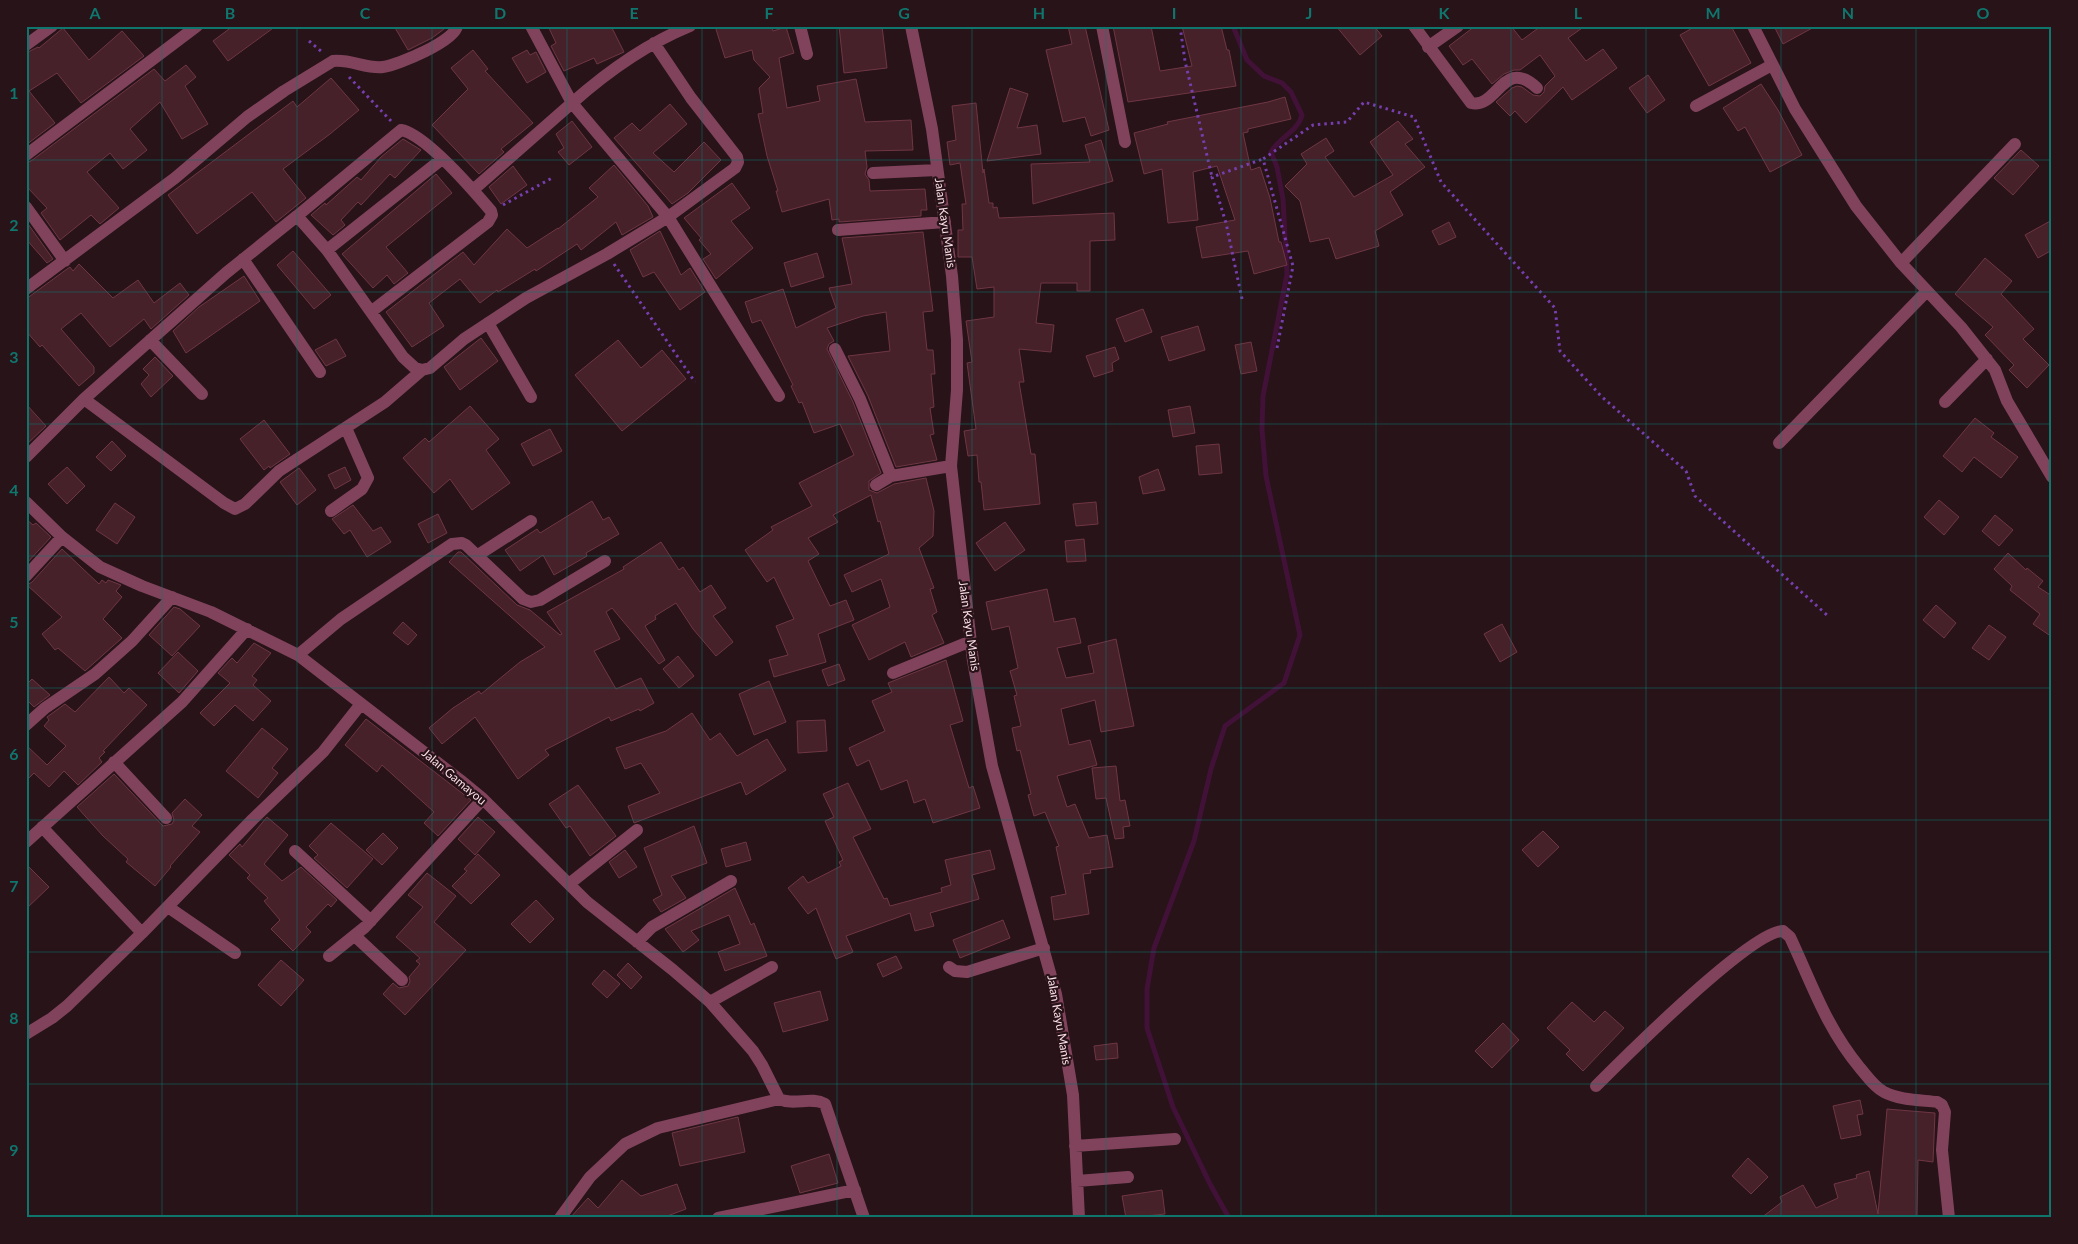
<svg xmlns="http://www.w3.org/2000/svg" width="2078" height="1244" font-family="Lato,sans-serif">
<rect width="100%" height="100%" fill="#271318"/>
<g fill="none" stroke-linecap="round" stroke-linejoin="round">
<path stroke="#421138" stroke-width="5" d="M1229,1218L1210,1184L1173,1107L1147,1028V989L1154,948L1194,841L1211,769L1225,726L1284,683L1300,635L1266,476L1262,429L1263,396L1287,274L1283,199L1277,167L1271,152C1279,137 1298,132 1302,115L1291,92L1282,83L1264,76L1247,60L1233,26"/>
</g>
<path fill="#46212a" stroke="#6f3644" d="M233,26H276L228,61L213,41Z
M394,26H448L432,38L408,50Z
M548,26H611L624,52L597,64L594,58L564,71L551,46L556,43Z
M715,26H771L773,31L786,27L794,53L779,58L787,108L820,101L817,86L856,79L865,122L911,120L913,150L865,151L867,167L865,174L869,180L870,191L925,189L927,210H921V216L839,222V219L832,220L829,199L782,212L776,191H778L767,156L758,114L763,113L759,88L770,77L754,60L752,50L725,58Z
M839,26H882L887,68L844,73Z
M1068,26H1085L1109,130L1091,136L1085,117L1063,122L1046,50L1072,44Z
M1113,26H1151L1160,71L1192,66L1182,26H1221L1227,50H1229L1236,86L1128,102Z
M1336,26H1374L1382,36L1360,55Z
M1475,26H1511L1522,40L1541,26H1585L1568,38L1586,61L1603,49L1617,68L1572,100L1563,87L1526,123L1515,111L1510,116L1496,102L1512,88L1517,86L1522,87L1533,95L1540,96L1544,92L1545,86L1555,76L1540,55L1520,70H1514L1504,74L1492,84L1472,59L1463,65L1449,46Z
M1696,26H1731L1751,63L1709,86L1680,35Z
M1774,26H1816L1783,44Z
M63,28L89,60L122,31L144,56L81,103L57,73L29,91L55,123L26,145V53L38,47L39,48Z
M473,50L488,69L485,71L533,123L501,149L504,152L479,174L432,125L468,89L451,68Z
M527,50L530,55L536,52L546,72L527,83L512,58Z
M186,65L196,77L185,86L208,124L182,139L160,102L130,129L147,150L123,169L110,153L87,172L119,208L100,224L91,215L60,240L41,213L47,208L26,186V163L31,161L154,69L165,81Z
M1648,75L1665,100L1647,113L1629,88Z
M331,78L359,110L330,134L283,169L306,198L276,222L252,192L197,234L168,195L293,101L297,107Z
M1761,84L1778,110L1802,155L1770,172L1745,127L1738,131L1723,108Z
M1010,88L1028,94L1017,128L1037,125L1041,154L987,161Z
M1285,97L1291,119L1248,129V132L1243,133L1251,170L1260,167L1270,198L1279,242H1281L1287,265L1254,274L1248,251L1202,258L1196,227L1235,220L1217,166L1193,172L1198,220L1168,223L1162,169L1144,174L1134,133L1168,124L1167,122L1268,102Z
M976,103L983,173L984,169L989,203H993V208L997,207L999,218L1114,213L1115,240L1090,241V291H1077V283H1041L1036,323L1054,325L1051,352L1019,349L1024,382H1019L1031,454H1035L1040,504L984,510L981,482H979L977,455L968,456L964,431L976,429L967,363L972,362L966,321L994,317V287L977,289L972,257H958V230H963L962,204H966L960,163L950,165L947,142L956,140L952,106Z
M670,104L687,124L653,153L674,172L704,142L721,160L688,193L672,204L614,138L632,123L640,131Z
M572,121L592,147L569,165L558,152L564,148L556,134Z
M1398,121L1413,139L1405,144L1425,167L1390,192L1403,215L1375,231L1379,246L1336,259L1329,238L1310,242L1300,201L1285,186L1307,164L1301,154L1326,138L1334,151L1325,157L1354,197L1393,175L1370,142Z
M403,139L421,150L395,178L390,174L361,205L358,202L341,220L345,225L344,226L333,235L311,215L325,203L326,205L357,177L361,180L381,157Z
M1101,140L1113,181L1033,204L1031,164L1090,162L1085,145Z
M2021,150L2039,166L2013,195L1994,178Z
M614,165L648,206L653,217L622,235L616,222L581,250L577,244L536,271L535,269L498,292L497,290L480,303L460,279L429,303L444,326L412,347L386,312L463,252L474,265L507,229L527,248L558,228V229L598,197L589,188Z
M513,166L527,185L501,204L489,187Z
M436,174L452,193L386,247L408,273L394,284L387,275L373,288L342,254Z
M732,183L750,208L731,221L753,248L716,279L703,259L711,254L699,240L701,238L684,218Z
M2052,220V250L2038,258L2025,235Z
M1449,222L1456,237L1439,245L1432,231Z
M28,224L53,259L47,263L26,239V226Z
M660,231L681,275L690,268L705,292L680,310L654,272L643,277L630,250Z
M923,232L933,311L923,312L927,350H933L935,374H931L934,407L930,408L934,434L930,435L937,460L896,467L868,396L848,356L890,351L886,312L863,316L827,328L834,341L829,344L827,349L853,402L881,473L869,481V490L877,493L894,484L926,478L934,511L933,536L919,548L934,588L930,589L937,612L932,615L944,643L911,657L905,642L869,660L852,625L890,607L881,579L852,592L844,575L889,554L880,521L878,522L871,495L833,515L838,522L808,538L819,554L808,561L830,606L846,600L854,620L818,634L826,662L774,677L769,660L788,655L776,626L794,619L774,577L767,582L745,550L773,530L771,527L812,506L799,483L854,455L840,424L814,433L802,402L799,403L791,386L793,385L761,320L752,323L745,302L783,289L796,328L836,308L829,288L852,284L842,238Z
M293,251L331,295L314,309L277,265Z
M817,253L824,277L791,287L784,263Z
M1985,258L2012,281L2001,294L2034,329L2023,339L2049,365L2027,388L2009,370L2014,365L1985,335L1993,327L1955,294Z
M79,264L113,298L138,280L154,303L180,283L189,295L151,329L144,319L110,347L81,313L61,329L94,367V373L79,386L42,345L40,347L26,331V299L67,269L70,267L73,271Z
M244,276L260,301L186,353L173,331L199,307Z
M1143,309L1152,332L1125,342L1116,319Z
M1198,326L1205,350L1169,361L1161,337Z
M481,338L498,361L460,390L444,367Z
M336,339L346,356L326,366L315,350Z
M618,340L641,368L662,350L686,379L622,431L575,375Z
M1251,342L1257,371L1241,374L1235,345Z
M1115,347L1119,359L1112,363L1113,371L1094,377L1086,356Z
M155,357L173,376L151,397L141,384L149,375L143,369Z
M26,404L46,426L26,445Z
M470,406L499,439L486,450L510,483L472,510L450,479L434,493L403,458L425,438L429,442Z
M1190,406L1195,433L1173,437L1168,410Z
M1975,418L1994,433L1991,437L2018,457L2001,478L1974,457L1962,472L1943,456Z
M264,420L290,454L270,468L269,466L264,470L240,439Z
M550,429L562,451L533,466L521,444Z
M112,441L126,456L111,471L96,457Z
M1219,444L1222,473L1199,475L1196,446Z
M67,467L85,486L67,504L48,484Z
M345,467L351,480L335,489L328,475Z
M299,468L316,490L297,505L280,482Z
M1158,469L1165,490L1143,494L1139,477Z
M1939,500L1959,517L1944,535L1924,517Z
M592,501L603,520L609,517L619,534L586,553L587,556L554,575L543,555L520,571L505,550L537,529L540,533Z
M1096,502L1098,524L1076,526L1073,504Z
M115,503L135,517L117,544L96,530Z
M353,505L373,531L381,527L391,542L367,557L350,530L344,534L332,519Z
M438,514L447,533L428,543L418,524Z
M1995,515L2013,530L1999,546L1982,531Z
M26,519L33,525L36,523L51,537L26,564Z
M1005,522L1025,550L995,571L976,543Z
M1084,539L1086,561L1067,562L1065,541Z
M661,542L679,570L683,567L700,592L711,585L726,608L713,616L733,642L716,656L693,629L676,603L655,616L656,619L645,626L665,660L659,664L612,608L606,612L620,639L594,651L616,689L641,678L654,703L640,711L639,709L611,721L609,717L545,750L549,755L518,779L475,717L442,744L429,728L453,708L479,691L481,694L520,662L545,647L449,562L458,552H461L517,605L530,610L560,635L562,634L547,612L624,569L623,567Z
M62,549L99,584L102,580L106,583L108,580L121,585L116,591L122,597L103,619L122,638L85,671L58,648L55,650L42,634L62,617L27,585L32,582Z
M2008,553L2026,570L2027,568L2043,581L2038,587L2052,596V637L2033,624L2040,614L2010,590L2012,586L1994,569Z
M1047,589L1054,622L1075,618L1081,643L1057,648L1066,678L1094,673L1088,646L1116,639L1134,726L1101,732L1095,700L1061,709L1069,745L1090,740L1097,765L1057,776L1067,807L1075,804L1089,838L1107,835L1113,867L1090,870L1091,873L1083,874L1089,914L1054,920L1051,897L1066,894L1056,847L1059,846L1045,812L1034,816L1028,795L1031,794L1020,750L1017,751L1012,728L1021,726L1014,696L1017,695L1010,671L1018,668L1009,626L992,630L986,602Z
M1936,605L1956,623L1944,638L1923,620Z
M174,607L180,609L200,626L172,656L149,635Z
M403,622L417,635L408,645L393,633Z
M1502,624L1517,652L1500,662L1484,634Z
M1989,625L2006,637L1989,660L1972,648Z
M254,643L271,653L252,676L257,680L253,685L271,701L253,721L235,705L214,726L200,713L230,683L218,673L232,658L237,663Z
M178,652L198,671L179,693L158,673Z
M678,656L694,676L679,688L663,669Z
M946,660L963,721L950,725L969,788L973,786L980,808L933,823L925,799L914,803L907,780L881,790L869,760L857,766L849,748L885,731L872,701L892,692L888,683Z
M839,664L845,680L828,686L822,670Z
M109,677L124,693L129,688L147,705L103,751L105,752L99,758L102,762L78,785L64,771L49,787L34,773L26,781V745L47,765L66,746L44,726L49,720L47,717L65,704L75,712Z
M32,679L50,695L34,707L26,699V685Z
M769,681L786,722L754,735L739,694Z
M692,713L710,740L720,733L737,756L767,739L786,770L746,795L741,782L634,823L628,806L660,793L641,763L625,769L616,748L666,731Z
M366,719L471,800L438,836L424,823L434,812L382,765L377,772L345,745Z
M825,720L827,751L798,753L797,721Z
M262,728L288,749L272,768L278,773L258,798L226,771Z
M1116,766L1120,801L1125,800L1130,826L1123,827L1124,838L1115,839L1106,798L1096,799L1092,768Z
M114,774L163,826L172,824L174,820L172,813L185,799L202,815L192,826L200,832L170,866L171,867L155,886L126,862L128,859L103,836L77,807Z
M848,783L871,829L853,837L884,899L887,898L890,906L942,892L941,888L951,885L945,860L990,850L995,869L972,875L979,899L930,913L934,926L915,931L910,913L846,936L853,952L836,959L816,908L808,914L788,888L803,876L808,883L841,866L839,862L843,860L825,821L834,817L823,794Z
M578,785L616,836L590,856L570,826L566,828L549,804Z
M267,817L288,835L264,864L282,881L301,867L337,900L331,907L328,904L306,927L311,932L293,951L271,929L280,920L264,901L268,898L247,878L250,875L229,855L240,844L242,847Z
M478,817L495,832L475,855L458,839Z
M331,823L373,859L347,888L314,858L318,855L309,846Z
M694,826L707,863L671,876L686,898L661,912L653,900L662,895L644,848Z
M1543,831L1559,847L1538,867L1522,850Z
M383,833L398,848L382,865L366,850Z
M746,842L751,860L726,867L721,849Z
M625,850L637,867L619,878L609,862Z
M478,854L500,875L471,904L452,886L467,871L464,869Z
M26,864L49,887L26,909Z
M427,873L456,896L434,922L466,950L405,1015L383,994L393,983L399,988L408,986L410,981L409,977L420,964L416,961L420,958L396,937L423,907L408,895Z
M735,888L751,925L754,923L767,956L725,971L718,952L740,944L729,915L691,931L699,940L683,952L665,929Z
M536,900L554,919L530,943L511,924Z
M1003,920L1010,938L960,958L953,940Z
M896,956L902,968L883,977L877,964Z
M281,960L304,980L281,1006L258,985Z
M628,963L642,977L631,989L617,975Z
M604,970L620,984L607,998L592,984Z
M820,991L828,1020L783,1032L774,1003Z
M1572,1002L1594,1022L1605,1011L1624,1028L1583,1071L1566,1054L1570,1050L1547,1028Z
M1503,1023L1519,1040L1492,1068L1475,1051Z
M1117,1043L1118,1058L1096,1060L1094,1046Z
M1860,1100L1863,1114L1857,1115L1861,1135L1841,1139L1833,1106Z
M1887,1109L1935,1113L1933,1162L1918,1160L1917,1218H1761L1782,1202L1780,1197L1803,1185L1816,1208L1838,1198L1834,1184L1857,1178L1856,1175L1869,1171L1878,1214Z
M738,1117L745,1152L680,1166L672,1133Z
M829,1154L838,1183L800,1193L791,1166Z
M1748,1158L1768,1177L1751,1194L1732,1176Z
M622,1180L641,1196L677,1184L686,1209L662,1218H570L588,1198L598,1208Z
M1162,1190L1165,1214L1126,1218L1122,1196Z"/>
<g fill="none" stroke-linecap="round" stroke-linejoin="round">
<path stroke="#763eae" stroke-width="3" stroke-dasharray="2.5 4" stroke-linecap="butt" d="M1180,26L1185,61L1212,177
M309,41L322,52
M349,77L391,121
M503,205L552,178
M614,264L695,382
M1242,299L1226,223L1212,177L1263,159
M1277,348L1293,266L1263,159L1313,125L1347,122L1364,102L1414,117L1441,182L1555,308L1560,351L1601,396L1686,471L1695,496L1827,615"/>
<path stroke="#81435c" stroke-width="12" d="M531,26L572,103C608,71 646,44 690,26
M800,26L807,54
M911,26L932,129L952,276L957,340V390L951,466L973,661L992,766L1056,994L1073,1095L1079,1218
M1102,26L1125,142
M1414,26L1471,103C1498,109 1503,56 1537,88
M1753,26L1795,109L1856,206L1901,263L1961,327L1995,370L2007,401L2052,477
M654,43L691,98L737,157L738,162L735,168L668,217L779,396
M26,45L52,26
M1428,47L1458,26
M1696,106L1772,65
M26,155L197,26
M873,173L937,170
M26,207L65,261
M297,216L401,130C425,134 474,191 491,211L492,215L488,222L372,311
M838,230L945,222
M327,250L442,159
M243,259L320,372
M1901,263L2015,144
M26,289L175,178L247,117L284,91L333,61C351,59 366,69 383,67C398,65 455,41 457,26
M488,323L531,397
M150,340L202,394
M835,349L860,399L891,476
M84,399L224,503L235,509L245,504L279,471L385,402L422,370
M1945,402L1987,359
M1779,443L1927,291
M26,457L84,399L226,273L297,216L327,250L403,357L415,368L422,370L430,368L464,339L526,298L607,254L668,217L572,103L473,190
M876,485L891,476L951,466
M26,502L62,537L100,567L142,586L211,612L298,655L460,780L483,799L587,902L673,970L710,1002L753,1051L762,1065L779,1099C795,1106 811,1096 825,1104L864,1218
M331,511L362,489L368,478L346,428
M478,555L531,521
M26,576L62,537
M298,655L341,619L452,544L462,543L466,545L523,599L531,602L540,600L605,561
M893,673L971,641
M26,725L45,708L95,674L132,641L172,597
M114,762L166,818
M42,827L142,933
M26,842L182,702L247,629
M295,851L371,921
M569,884L637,830
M168,907L235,953
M355,936L402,980
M637,942L652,927L731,881
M329,956L365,927L483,799
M949,967L955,971L967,972L1044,948
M710,1002L772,967
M26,1034L52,1018L67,1006L142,933L253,819L323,752L361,704
M1596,1086C1624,1058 1751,931 1783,931L1790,937C1812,984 1826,1027 1860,1068C1867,1076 1874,1087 1884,1092C1899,1100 1920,1100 1937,1102L1942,1105L1945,1112L1942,1150L1949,1218
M1075,1146L1175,1139
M1077,1181L1128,1177
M560,1218L590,1177L625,1144L658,1128L779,1099
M718,1218L855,1190"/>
</g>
<path fill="none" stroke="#0f766e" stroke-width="1" stroke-opacity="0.55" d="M162,26V1218M297,26V1218M432,26V1218M567,26V1218M702,26V1218M837,26V1218M972,26V1218M1106,26V1218M1241,26V1218M1376,26V1218M1511,26V1218M1646,26V1218M1781,26V1218M1916,26V1218M26,160H2052M26,292H2052M26,424H2052M26,556H2052M26,688H2052M26,820H2052M26,952H2052M26,1084H2052"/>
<g text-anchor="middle" stroke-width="4.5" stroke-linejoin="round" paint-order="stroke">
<g font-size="12" fill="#fbdde7" stroke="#271318">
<text transform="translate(945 223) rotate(82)" y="4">Jalan Kayu Manis</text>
<text transform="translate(969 626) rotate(82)" y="4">Jalan Kayu Manis</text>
<text transform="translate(454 777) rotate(40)" y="4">Jalan Gamayou</text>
<text transform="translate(1059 1020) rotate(80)" y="4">Jalan Kayu Manis</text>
</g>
</g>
<rect width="2078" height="1244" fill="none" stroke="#271318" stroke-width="55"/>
<rect x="28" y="28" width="2022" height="1188" fill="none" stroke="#0f766e" stroke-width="2"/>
<g font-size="16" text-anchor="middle" font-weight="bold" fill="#0f766e">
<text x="95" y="19">A</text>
<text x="230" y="19">B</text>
<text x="365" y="19">C</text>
<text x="500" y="19">D</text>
<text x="634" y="19">E</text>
<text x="769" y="19">F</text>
<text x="904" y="19">G</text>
<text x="1039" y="19">H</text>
<text x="1174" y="19">I</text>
<text x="1309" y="19">J</text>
<text x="1444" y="19">K</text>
<text x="1578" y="19">L</text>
<text x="1713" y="19">M</text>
<text x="1848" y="19">N</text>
<text x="1983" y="19">O</text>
<text x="14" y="99">1</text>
<text x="14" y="231">2</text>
<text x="14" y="363">3</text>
<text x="14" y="496">4</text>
<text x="14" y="628">5</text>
<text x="14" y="760">6</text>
<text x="14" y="892">7</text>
<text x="14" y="1024">8</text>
<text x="14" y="1156">9</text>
</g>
</svg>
